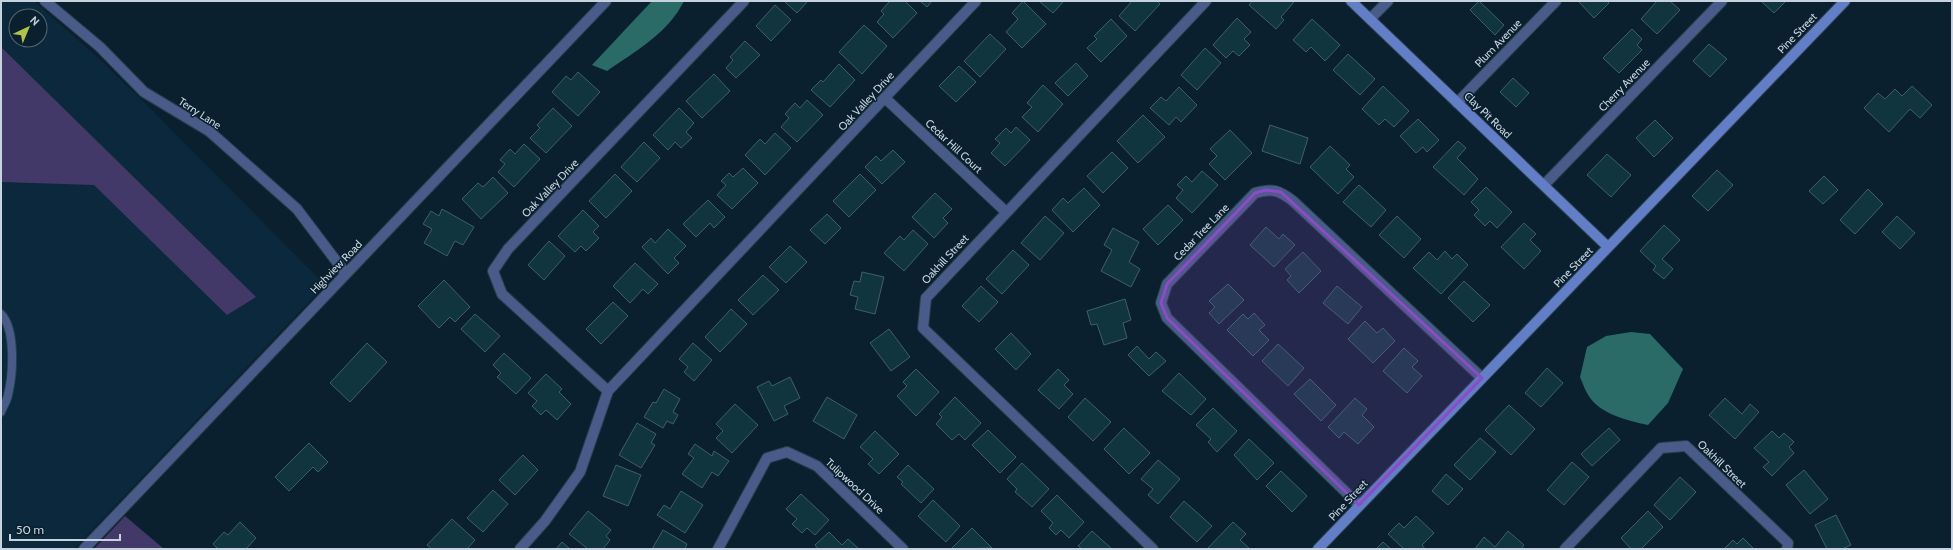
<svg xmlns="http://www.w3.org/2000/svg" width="1953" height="550" font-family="Cabin,sans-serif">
<rect width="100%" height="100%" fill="#0a202f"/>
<path fill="#0b283c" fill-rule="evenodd" d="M1,1H34L94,54L143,101L325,285L74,549H1ZM16,16H40V40H16Z"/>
<path fill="#423968" d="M1,47L256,297L227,315L94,185L1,182Z
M125,516L164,549H94Z"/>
<path fill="#2a6b68" d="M652,1H684C668,33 636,51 607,71L592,65Z
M1631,332L1650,334L1683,369L1668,403L1648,425C1630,421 1603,415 1591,399C1586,393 1583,384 1580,377L1587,347L1606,336Z"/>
<path fill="#11353e" stroke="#3f5f68" d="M784,1H808L797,13Z
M890,1H905L917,13L893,38L877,22L884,14L881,11Z
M920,1H932L927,7Z
M1023,1L1046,24L1022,48L1006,32L1018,19L1012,13Z
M1039,1H1064L1053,13Z
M1132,1H1157L1160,4L1135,31L1119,16Z
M1252,1H1293L1294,2L1281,17L1284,20L1276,29L1249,5Z
M1479,1L1504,25L1495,35L1470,10Z
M1580,1H1608L1609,3L1594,18L1579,2Z
M1657,1H1670L1680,10L1657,34L1641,19Z
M1761,1H1786L1774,13Z
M775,5L791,20L771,41L756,26Z
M1237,18L1251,32L1244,39L1250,45L1239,56L1233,51L1226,58L1213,45Z
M1111,19L1127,36L1101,62L1087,48L1097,39L1094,36Z
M1312,19L1340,45L1325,61L1311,47L1306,52L1293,40Z
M864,25L887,46L862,74L839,52Z
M1632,29L1642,39L1637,45L1642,50L1619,73L1603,58Z
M990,34L1006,49L980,77L964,61Z
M745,41L760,55L736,78L726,68L733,60L730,57Z
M1709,44L1727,59L1710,77L1693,61Z
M1205,48L1221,63L1197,90L1181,75Z
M1348,54L1375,79L1360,95L1333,70Z
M1076,63L1088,76L1068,96L1055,83Z
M839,64L855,80L830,107L811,90L821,80L823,82Z
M959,66L976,82L956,102L939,86Z
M578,72L600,92L578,116L552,92L566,76L571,80Z
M714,74L730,91L702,118L686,101Z
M1513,78L1529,93L1516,107L1500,92Z
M1043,85L1063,104L1038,132L1022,117L1032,107L1027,103Z
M1383,86L1409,111L1394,127L1385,119L1379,125L1362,109Z
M1912,86L1932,105L1920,118L1910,109L1889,132L1864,108L1878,93L1885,99L1895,89L1902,96Z
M1179,87L1197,105L1181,122L1176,117L1169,125L1150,108L1161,97L1166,101Z
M807,100L823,115L797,142L781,127L789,118L785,114L795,103L800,108Z
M553,108L572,126L546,153L530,138L540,128L537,125Z
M679,108L694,123L686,132L692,138L681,148L675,142L668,150L653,135Z
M1143,115L1165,137L1138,163L1117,141Z
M1418,119L1439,140L1427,152L1423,147L1416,153L1400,136Z
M1655,120L1673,138L1654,157L1636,138Z
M1270,125L1308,138L1300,164L1262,151Z
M1016,127L1030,140L1005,166L991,153L1000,143L995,139L1006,128L1011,133Z
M1230,130L1252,153L1225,180L1209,164L1217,156L1210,149Z
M775,133L791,148L765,175L745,155L760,139L765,144Z
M1458,141L1466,148L1457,158L1478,179L1464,195L1433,167Z
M644,142L660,158L637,182L621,167Z
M524,144L540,159L514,187L498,172L505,164L500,160L510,149L515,154Z
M1330,146L1350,165L1346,169L1354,177L1338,194L1310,167Z
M893,150L905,162L882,184L865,167L876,156L881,161Z
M1112,152L1128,168L1103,193L1087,176Z
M1607,154L1631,175L1611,197L1587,175Z
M743,168L758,183L732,209L717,195L726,185L721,181L729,173L733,177Z
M1717,170L1733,185L1708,211L1692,196Z
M1202,171L1218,185L1192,213L1176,198L1183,190L1177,185L1186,176L1192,182Z
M615,174L632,191L606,218L589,201Z
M860,174L876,190L849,217L833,201Z
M1824,176L1838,190L1823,204L1809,191Z
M493,177L508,193L481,219L462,199L478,183L483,187Z
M1359,185L1386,210L1371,227L1343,202Z
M1486,187L1512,212L1497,228L1490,221L1485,226L1474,215L1479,210L1471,202Z
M1084,188L1100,205L1073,232L1052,210L1063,198L1068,203Z
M1868,189L1883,204L1855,234L1840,220Z
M935,193L952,209L943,218L948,223L934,238L912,217Z
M708,200L725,217L714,228L710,223L696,237L683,224Z
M1168,205L1183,220L1158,245L1143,229Z
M442,209L474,227L463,245L455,241L447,256L424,243L432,229L423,224L431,211L439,216Z
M583,210L599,226L593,232L599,238L586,251L581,246L575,252L558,236Z
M827,214L841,228L825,244L810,230Z
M1045,216L1064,233L1040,260L1021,243Z
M1397,216L1421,239L1404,258L1379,235Z
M1897,216L1915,233L1900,249L1882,232Z
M1524,223L1536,234L1530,240L1541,251L1524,269L1501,247Z
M1664,225L1680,240L1662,259L1673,269L1664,279L1653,270L1656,266L1640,251Z
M1266,227L1279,239L1283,234L1295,245L1274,267L1250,245Z
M1113,228L1139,242L1129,262L1140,269L1131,287L1101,271L1112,250L1104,245Z
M668,229L686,246L674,258L679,263L668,274L642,247L651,238L655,243Z
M913,230L928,244L904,271L884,253L900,236L904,240Z
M549,241L565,256L544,280L528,265Z
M790,246L807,262L786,283L769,267Z
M1013,250L1029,265L1002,294L986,279Z
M1445,251L1452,259L1457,254L1468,265L1441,294L1413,268L1429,252L1437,260Z
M1303,252L1321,271L1299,293L1287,280L1291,276L1285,269Z
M635,263L658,284L648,294L643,289L630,303L613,286Z
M862,272L884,277L875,314L855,309L858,297L850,295L854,281L860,282Z
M763,275L779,290L753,315L738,300Z
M444,280L470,307L455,322L450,317L439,328L418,306Z
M1464,281L1490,305L1473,322L1448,298Z
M1228,284L1244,300L1219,324L1209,313L1215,307L1209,301Z
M981,286L998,302L979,322L962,306Z
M1337,286L1362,307L1348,324L1323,303Z
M1125,299L1131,320L1123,323L1127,338L1104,345L1097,324L1091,325L1087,311Z
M613,302L628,316L601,344L586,329Z
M731,309L747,324L720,352L705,337Z
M1254,313L1265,325L1259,330L1269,340L1253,356L1227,330L1243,314L1248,319Z
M475,314L500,336L485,352L461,329Z
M1365,321L1377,333L1383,328L1395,341L1373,363L1348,339Z
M889,329L910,357L891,371L870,343Z
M1011,333L1031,354L1016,370L995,349Z
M367,343L387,362L350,402L330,383Z
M693,343L712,360L694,381L684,372L688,367L679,359Z
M1278,344L1304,368L1288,386L1262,361Z
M1137,346L1149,359L1156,352L1166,361L1149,376L1128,355Z
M1404,348L1418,361L1412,367L1422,376L1407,393L1383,371Z
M504,353L531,378L516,394L497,377L501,373L493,365Z
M1547,368L1563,383L1541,407L1525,393Z
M916,369L939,392L916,416L897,396L907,386L903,382Z
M1058,369L1069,380L1064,385L1073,394L1059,409L1038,390Z
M1179,373L1206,399L1191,415L1162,391Z
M546,374L562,389L559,392L571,404L557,420L546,410L541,415L532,406L537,401L528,393Z
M790,377L800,398L784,406L788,414L774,421L757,387L769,381L772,386Z
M1310,379L1336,405L1321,421L1294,394Z
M664,389L680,399L673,412L678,415L673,424L667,421L663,428L644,417L653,402L656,403Z
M827,397L857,415L844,439L813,421Z
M955,397L981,423L965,440L959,434L952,440L936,424L942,417L939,414Z
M1085,398L1111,422L1093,441L1068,417Z
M1355,398L1367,409L1362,415L1374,427L1358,444L1344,432L1339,438L1328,427Z
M1725,398L1742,414L1750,404L1759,412L1735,439L1709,415Z
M735,404L758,425L732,453L716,438L723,431L716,424Z
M1509,405L1535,429L1511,455L1485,430Z
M1213,408L1237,431L1217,452L1208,442L1211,439L1196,425Z
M637,423L656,434L651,443L655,445L641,468L619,455Z
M1124,428L1150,453L1129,474L1104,449Z
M1609,428L1620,440L1592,466L1581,454Z
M988,430L1016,457L1000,473L972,445Z
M875,431L899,454L879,474L868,464L873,459L860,447Z
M1772,431L1779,438L1784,433L1794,442L1789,447L1794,453L1772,476L1763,467L1769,462L1754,448Z
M1480,438L1496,452L1470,480L1454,465Z
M1249,439L1274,463L1257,480L1234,455Z
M309,443L328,462L318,472L313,467L289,491L275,477Z
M695,444L712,456L714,451L729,461L718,476L712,472L702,488L682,474L694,458L688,454Z
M523,455L538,470L515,495L499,480Z
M1158,460L1180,479L1158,504L1148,495L1153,489L1141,479Z
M1572,462L1589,477L1564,505L1547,490Z
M1022,463L1049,489L1032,507L1015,492L1017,489L1007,479Z
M616,465L641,475L628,506L603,496Z
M908,465L934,489L921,503L901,484L903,482L897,477Z
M1804,470L1828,499L1810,514L1786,485Z
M1281,471L1307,496L1292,512L1266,486Z
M1446,474L1463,489L1448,505L1432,491Z
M1680,477L1696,492L1670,520L1654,505Z
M493,490L508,504L483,532L467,518Z
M681,491L703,505L685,533L657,515L664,505L670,509Z
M801,494L829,520L815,535L807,528L802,533L792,524L797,519L786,509Z
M1057,495L1084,522L1069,538L1061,530L1056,535L1049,528L1053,523L1041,511Z
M933,500L960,526L946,542L918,516Z
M1184,501L1212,526L1197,542L1170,517Z
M588,511L611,530L606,536L610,540L603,549H588L569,534Z
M1648,511L1663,527L1641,549H1631L1621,538Z
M1836,515L1851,545L1842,549H1827L1815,525Z
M1416,516L1434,533L1422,545L1425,549H1404L1388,534L1399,523L1404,528Z
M452,519L475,540L467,549H432L427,545Z
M240,522L256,538L246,549H218L213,544L224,532L228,535Z
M1233,522L1246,534L1240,540L1250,549H1207Z
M972,528L992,548L953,549L952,548Z
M663,530L687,544L685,549H652Z
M1092,531L1112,549H1082L1078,546Z
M1508,531L1524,545L1521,549H1475L1484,537L1495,547Z
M829,532L842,545L848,539L859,549H818L815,545Z
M1743,538L1754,549H1724L1733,540L1737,544Z
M562,542L570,549H556Z
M1383,542L1391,549H1376Z"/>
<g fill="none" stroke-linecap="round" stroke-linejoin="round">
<defs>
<path id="lane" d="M1,314C16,329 13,375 8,395C7,401 3,406 1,412"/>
<path id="street" d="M45,1L100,47L144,92L209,131L297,209L346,274
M1370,19L1388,1
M885,98L1006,212
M1457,103L1556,1
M1544,185L1722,1
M608,391L502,294L493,271L508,249L744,1
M1359,505L1167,318L1161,303L1167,284L1255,193C1272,188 1279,190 1293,201L1482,378
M84,549L606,1
M520,549L545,521L580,472L608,391L976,1
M718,549L767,458L787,452L817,466L903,549
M1153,549L923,328L926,298L1206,1
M1565,549L1661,448L1686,446L1788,543L1787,549"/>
<path id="secondary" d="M1351,1L1608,247
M1318,549L1845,1"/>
</defs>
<use href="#lane" stroke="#283d4b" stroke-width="10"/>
<use href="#street" stroke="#283d4b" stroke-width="12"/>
<use href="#secondary" stroke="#283d4b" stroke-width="12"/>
<use href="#lane" stroke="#495b88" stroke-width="8"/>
<use href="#street" stroke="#495b88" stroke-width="10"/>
<use href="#secondary" stroke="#617ec6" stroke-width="10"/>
</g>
<path fill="#8a4dc5" fill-opacity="0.2" stroke="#8a4dc5" stroke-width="3" stroke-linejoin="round" d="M1266,190L1281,192L1482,378L1359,505L1167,318L1161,303L1167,284L1255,193Z"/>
<g text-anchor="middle" stroke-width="3" stroke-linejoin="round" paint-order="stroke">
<g font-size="11" fill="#c6d3de" stroke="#0a202f">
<text transform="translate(1797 33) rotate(-46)" y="4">Pine Street</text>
<text transform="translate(1498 43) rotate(-46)" y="4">Plum Avenue</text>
<text transform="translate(1624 85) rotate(-46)" y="4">Cherry Avenue</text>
<text transform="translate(866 101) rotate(-47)" y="4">Oak Valley Drive</text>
<text transform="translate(200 113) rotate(33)" y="4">Terry Lane</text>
<text transform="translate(1488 115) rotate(44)" y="4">Clay Pit Road</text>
<text transform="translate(954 146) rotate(43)" y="4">Cedar Hill Court</text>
<text transform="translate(550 188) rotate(-46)" y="4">Oak Valley Drive</text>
<text transform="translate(1201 232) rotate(-46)" y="4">Cedar Tree Lane</text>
<text transform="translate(945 259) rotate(-47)" y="4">Oakhill Street</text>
<text transform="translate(336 267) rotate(-46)" y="4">Highview Road</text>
<text transform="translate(1573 267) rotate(-46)" y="4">Pine Street</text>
<text transform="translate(1722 464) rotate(44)" y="4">Oakhill Street</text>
<text transform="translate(855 486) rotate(43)" y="4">Tulipwood Drive</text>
<text transform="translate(1348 500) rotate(-47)" y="4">Pine Street</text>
</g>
</g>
<rect width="1953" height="550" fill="none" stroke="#c6d3de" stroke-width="4"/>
<g transform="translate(28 28) rotate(44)"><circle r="19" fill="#0a202f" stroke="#556875"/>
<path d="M0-3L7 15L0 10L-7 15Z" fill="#b2c34c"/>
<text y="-6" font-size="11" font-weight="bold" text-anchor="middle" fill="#c6d3de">N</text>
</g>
<path d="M10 534v6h110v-6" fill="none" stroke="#c6d3de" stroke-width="2"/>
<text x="16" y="534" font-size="12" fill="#c6d3de" stroke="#0a202f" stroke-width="3" paint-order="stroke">50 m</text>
</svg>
